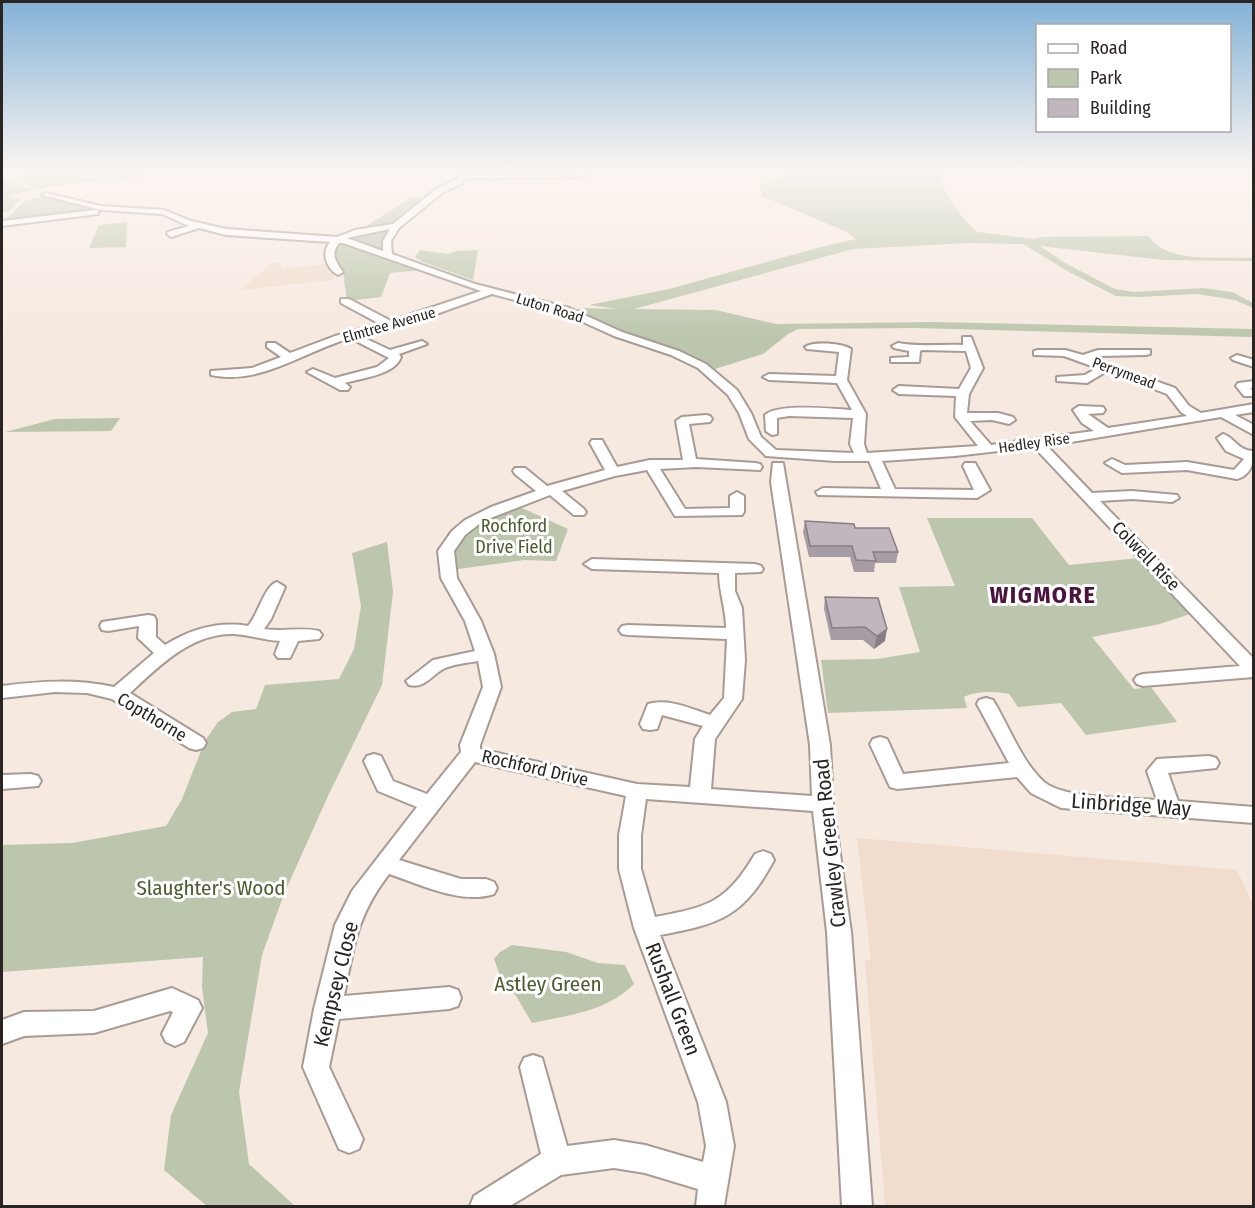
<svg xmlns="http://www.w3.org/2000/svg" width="1255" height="1208" font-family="'Fira Sans Condensed',sans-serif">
<rect width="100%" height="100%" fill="#f6e9e0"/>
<path fill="#f1ddce" d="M271,263H281L282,268L331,264L334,280L241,290Z
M857,838L1237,870L1254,907L1253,1206H885L865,960H871Z"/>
<path fill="#bbc6ac" d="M48,170H149L145,174L144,179L80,182L39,189L11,178Z
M792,170H939C939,186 965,225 978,232L1035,239L1041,237L1149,236C1165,265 1226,256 1253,258V261L1163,260L1040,246L1065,263L1115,289L1134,292L1203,288L1232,292L1253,303V308L1235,300L1197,294L1139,297L1116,296L1069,272L1023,244L969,243L853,249L634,309L716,310L776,324L933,322L1253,329V337L916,328L798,329L788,334L763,354L715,369L686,354L625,334L573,311L582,308L617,309L589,305L669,289L821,247L856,239L847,232L762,196L760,185Z
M2,178L35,190L7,196L20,200L9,211L2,212Z
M46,196L107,211L2,223L25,201Z
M429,196L391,230L388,257L424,270L390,273L381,297L347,301L343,272L332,256L336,245L411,198Z
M127,222L126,247L89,248L99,225Z
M420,250L448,254L456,251L478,250L473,280L423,262L415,257Z
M120,418L111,431L5,432L55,419Z
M522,508L568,529L556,561L524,560L451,570C449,530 490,517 522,508Z
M927,518H1032L1069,565L1139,558L1193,613L1160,624L1092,637L1134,689L1151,687L1177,722L1086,735L1061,703L1018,707L1009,694C996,691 975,691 964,697L967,708L828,713L821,660L877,659L920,652L899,587L955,586Z
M387,542L393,592L382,685L328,796L284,894L262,955L239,1092L249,1164L295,1206H207L164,1170L171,1115L208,1033L202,987L203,957L2,972V845L72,843L166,826L182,799L205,741L218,722L232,712L256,709L265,685L339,679L354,649L361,606L352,553Z
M512,945L566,952L598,963L625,965L634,984C606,1012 569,1015 532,1023L516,996L501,978L494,959L500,952Z"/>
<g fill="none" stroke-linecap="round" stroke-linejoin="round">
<defs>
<path id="minor" d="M584,170H591L588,176L574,177L466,178L461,184L442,193L399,228L391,241L392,254L475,284L569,308L622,332L679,351L706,364L737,390L751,413L761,437L776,450L854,453L850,444L853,418L789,416L777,418V434L772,435L766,431L765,415C779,403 832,409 852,410L837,383L769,380L763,377L769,374L836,376L839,352L807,349L805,347C814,341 842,343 851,349L847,380L866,414L864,444L867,453L978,446L955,417L956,396L899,394L893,390L899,386L959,389L971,368L966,351L922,350L920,351L919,362H891V358L909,357V351L894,348L892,346L898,343C919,347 942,344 963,345V337H971L983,368L969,394L967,413H998L1013,417L1015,420L1009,424L992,420L970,421L991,445L1094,431L1082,423L1073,410L1079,406L1103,407L1105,410L1103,413L1088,414L1108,428L1187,416L1181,412L1167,394L1107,371L1087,383L1057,381V377L1085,375L1097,368L1064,356L1034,355V351L1038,350H1065L1083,355L1098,350H1150V354L1146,355L1100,356L1094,359L1175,388L1189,406L1201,413L1254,404V412L1235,415L1254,425V435L1221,417L1047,446L1092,493L1132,491L1177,495L1179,498L1172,502L1132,499L1100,501L1254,659V677L1143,686L1137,684L1134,680L1137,676L1143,674L1240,666L1034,447L955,456L882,461L895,489L974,490L963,466L965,463H975L990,490L977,498L818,495L816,492L823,488L881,489L869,461H835L766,456L749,439L739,413L728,395L698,368L671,355L614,336L561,312L492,294L439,313L360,336L390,350L422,341L427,344L399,354L401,357C395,375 361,378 345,383L350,387L348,390H340L307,372L313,369L335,378L377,367L389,358L350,338C305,351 260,386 211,375V371L252,368L281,357L267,347V343H275L290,353L335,336L380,324L341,303V299H349L391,321L481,291L343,243H339C330,254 336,262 343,272L338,275C326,268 321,253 330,242L226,235L199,228L171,237L167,234L168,232L189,226L162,214L101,210L42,195L46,193L101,206L164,210L191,221L226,229L337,237L355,230L393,224L436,189L455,180L461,174L574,173ZM390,229L383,241V251L347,238Z
M95,210H98V214L2,226V221Z
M1237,355L1254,360V367L1233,360L1231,358Z
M1254,381V388H1250L1254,392L1252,396H1244L1236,386L1238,383Z
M706,415L710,416L712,419L710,422L689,424L696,459L755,463L760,464L762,467L760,470L696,467L660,469L685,509L730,508V496L737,492L744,496V512L742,515L675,516L647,470L615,476L562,491L584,509L586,512L584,515H574L550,495L483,521L465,535L454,551L457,578L481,621L494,654L501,687L480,745V749L637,784L690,787L695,739L703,726L662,715L657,729L650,730L643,729L640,724L648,704C669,698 691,709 710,715L724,698L727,639L628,635L622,634L619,630L622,626L628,625L726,628C726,609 719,592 719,573L592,569L584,564L592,559L755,564L761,566L763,569L761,572L735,573V591L742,608L745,660L742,699L715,739L711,789L812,796L810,745L771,482L773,463H783L830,745L833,804L851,932L872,1206H842L827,932L813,811L646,799L641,835V869L655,917C708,907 726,903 755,854L763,851L771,854L774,860C744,916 721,924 660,935L726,1102L734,1146L724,1206H696L698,1189L645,1173L614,1168L561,1175L510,1206H470L474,1196L541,1154L520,1067L524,1058L533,1055L542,1058L567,1146L614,1140L645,1145L703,1162L706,1146L698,1102L634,928L619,869V835L626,796L475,762L399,860L461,879H486L494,882L497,888L494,894C461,905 420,884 389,874C356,917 354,946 344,996L449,987L458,990L461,998L458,1006L449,1009L339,1019L329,1067L363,1139L359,1149L349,1153L339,1149L303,1067L314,1009L335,925L352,891L417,807L378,791L364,761L367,756L374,754L381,756L393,781L427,794L461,752L460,745L483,687L478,661C467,663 453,664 443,669C431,676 424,689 409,685L406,681L433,660L475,651L465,621L441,578L438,551L452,531L465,520L491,507L536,491L515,474L513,471L515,468H525L547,486L605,470L590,443L592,440H602L617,467L650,460H683L676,421L682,417Z
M1223,434C1235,438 1238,451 1254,451C1254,463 1250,476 1237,479L1187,470L1122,473L1105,463L1112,459L1125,465L1187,462L1234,470L1244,459L1226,451L1217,438Z
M277,582L285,587L271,619L264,629C282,632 301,627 319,631L322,635L319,639L298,641L290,658H278L275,654L280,641C264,640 249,635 234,634C191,633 159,666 130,693L203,738L206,743L203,748L196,750L189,748L112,699L87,693L55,692L2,698V686C41,681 76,679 114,687L154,653L138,638L139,626L108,631L102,630L100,626L102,622L148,615L154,616L156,620V637L165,645C191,629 218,621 248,626C258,615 265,585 277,582Z
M986,698L993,700C1009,726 1021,761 1044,782C1064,799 1129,798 1157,800L1147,771L1157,759L1209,756L1216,758L1219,763L1216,768L1168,773L1178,801L1254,807V823L1061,808L1031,793L1017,777L897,789L890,787L870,744L873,739L880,737L887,739L903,774L1009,763L977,704L979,700Z
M31,774L38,776L41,781L38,786L2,789V775Z
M172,988L198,1000L202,1008L184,1042L175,1046L166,1042L162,1034L173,1012L170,1011L94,1033L24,1036L2,1044V1020L24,1012L94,1011Z"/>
</defs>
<use href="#minor" stroke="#a89b94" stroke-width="4"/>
<use href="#minor" fill="#fff" fill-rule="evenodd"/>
</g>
<path fill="#a69ca3" d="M805,521L855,528L898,552L896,563H875L874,572H854L850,557H809L803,532Z
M825,597L885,641L874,649L863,640H831L824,609Z"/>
<path fill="#877f85" d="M887,629L885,641L874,649L877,636Z"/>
<path fill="#c1b5be" stroke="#877f85" stroke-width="1.5" d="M805,521L854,524L855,528H889L898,552H873L876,561L856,560L852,546H810Z
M825,597L878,598L887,629L877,636L865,627L832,628Z"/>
<linearGradient id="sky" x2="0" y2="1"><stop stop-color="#83b2d7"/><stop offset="0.5" stop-color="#fbf5f1"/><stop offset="1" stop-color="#fbf5f1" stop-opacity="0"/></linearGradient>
<rect width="1255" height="339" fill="url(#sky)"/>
<g text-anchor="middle" stroke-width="6" stroke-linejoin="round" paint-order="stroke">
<g font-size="15" fill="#2a2522" stroke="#fff">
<text transform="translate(550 308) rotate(17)" y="5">Luton Road</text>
<text transform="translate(389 325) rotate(-16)" y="5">Elmtree Avenue</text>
<text transform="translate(1124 373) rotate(20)" y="5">Perrymead</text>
<text transform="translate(1034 443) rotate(-8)" y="5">Hedley Rise</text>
</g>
<g font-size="18" fill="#4c5d2f" stroke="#fff">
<text x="514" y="532">Rochford<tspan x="514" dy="21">Drive Field</tspan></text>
</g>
<g font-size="18" fill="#2a2522" stroke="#fff">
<text transform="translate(1146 556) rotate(46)" y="6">Colwell Rise</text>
<text transform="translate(152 717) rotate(31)" y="6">Copthorne</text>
<text transform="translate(535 768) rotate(13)" y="6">Rochford Drive</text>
</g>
<g font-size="21" fill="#2a2522" stroke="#fff">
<text transform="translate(1131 805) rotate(4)" y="7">Linbridge Way</text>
<text transform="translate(830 843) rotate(-96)" y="7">Crawley Green Road</text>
<text transform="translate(336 984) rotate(-76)" y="7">Kempsey Close</text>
<text transform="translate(673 999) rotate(69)" y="7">Rushall Green</text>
</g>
<g font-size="21" fill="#4c5d2f" stroke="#fff">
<text x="211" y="895">Slaughter's Wood</text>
<text x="548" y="991">Astley Green</text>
</g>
<g font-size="24" font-weight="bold" letter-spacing="1.5" fill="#4b133e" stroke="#fff">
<text x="1043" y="603">WIGMORE</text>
</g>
</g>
<rect width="1255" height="1208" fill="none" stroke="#2a2522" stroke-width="6"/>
<rect x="1036" y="24" width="195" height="108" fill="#ffffff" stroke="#aaa8a7" stroke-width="1.5"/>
<rect x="1048" y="44" width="30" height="9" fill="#ffffff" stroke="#aaa8a7" stroke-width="1.5"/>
<text x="1090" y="54" font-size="18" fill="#2a2522">Road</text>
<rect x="1048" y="69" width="30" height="18" fill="#bbc6ac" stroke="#aaa8a7" stroke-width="1.5"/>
<text x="1090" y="84" font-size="18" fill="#2a2522">Park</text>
<rect x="1048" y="99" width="30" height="18" fill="#c1b5be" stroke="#aaa8a7" stroke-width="1.5"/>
<text x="1090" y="114" font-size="18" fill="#2a2522">Building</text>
</svg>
